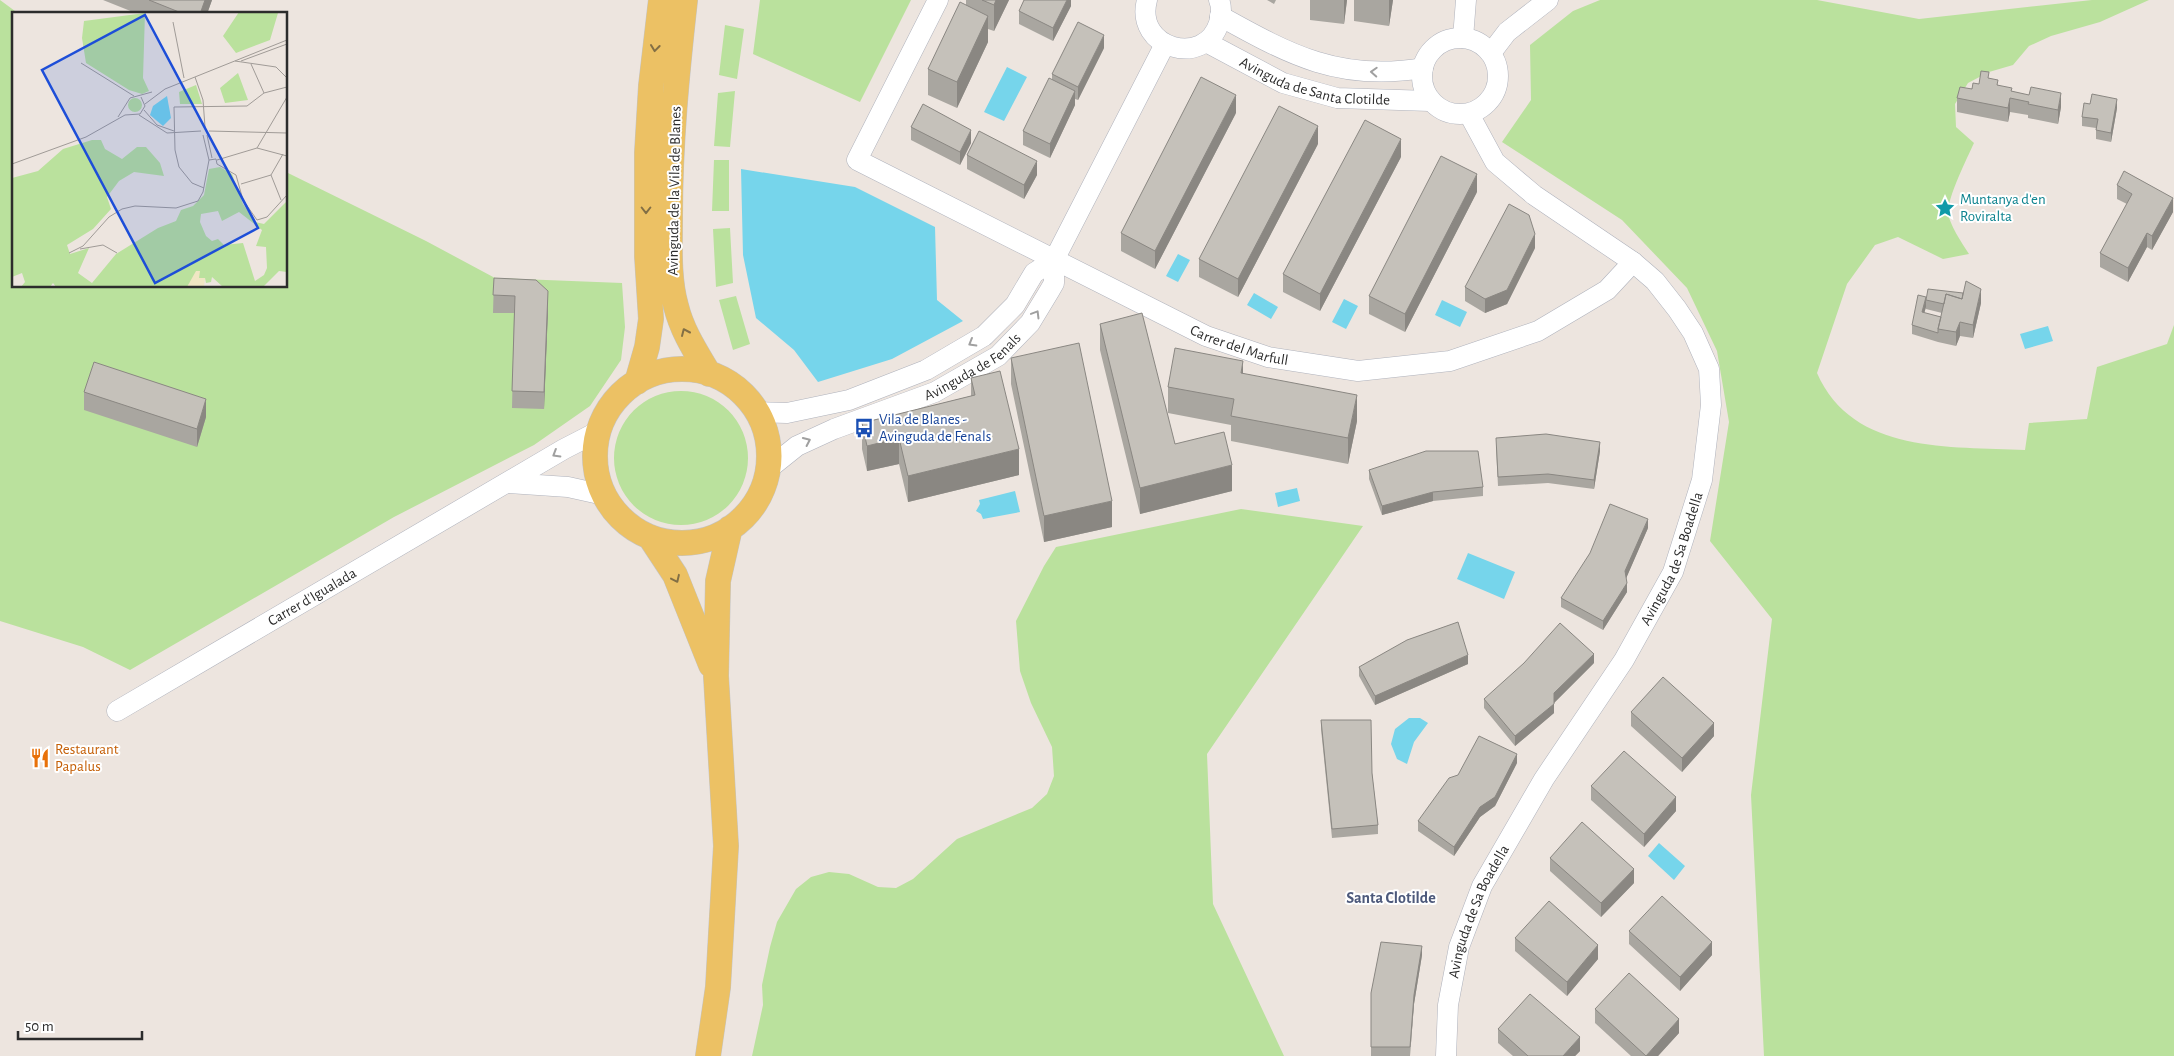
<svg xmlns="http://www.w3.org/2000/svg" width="2174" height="1056" font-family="'Alegreya Sans',sans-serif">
<rect width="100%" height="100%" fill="#ede5df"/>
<path fill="#bae19d" d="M0,0L19,14H14V286H286V172L426,241L495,278L622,283L625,327L621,360L590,406L534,445L394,517L130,670L83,647L0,621Z
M760,0H911L860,102L753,54Z
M1600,0H1817L1919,19L2092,0H2149L2100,22L2051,36L2029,46L2013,65L1989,72L1968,83L1955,104L1956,127L1974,143C1967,158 1948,197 1948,212C1949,224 1962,243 1969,254L1943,259L1898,237L1875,245L1847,284L1817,373C1853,455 1951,446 2025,450L2029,423L2087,419L2097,367L2167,344L2174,325V1056H1764L1751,795L1772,619L1710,541L1729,422L1717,351L1687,288L1622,220L1502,142L1531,100L1530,45L1573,11Z
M725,25L744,29L737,79L719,75Z
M735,91L730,147L714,146L718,93Z
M714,160H729V211H712Z
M730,228L733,283L716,287L713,229Z
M736,296L750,344L733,350L719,300Z
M614 458a67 67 0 1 1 134 0a67 67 0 1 1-134 0Z
M1241,509L1363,526L1207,754L1213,904L1284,1056H752L763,1005L762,985L770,947L777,922L796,889L811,877L829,872L849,874L878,887L896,888L913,879L957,839L1032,808L1047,794L1054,776L1052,747L1031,703L1020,671L1016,621L1044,566L1056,547Z"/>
<path fill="#76d5eb" d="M1007,67L1027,77L1004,121L984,112Z
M741,169L855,187L935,227L937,300L963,321L892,359L818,382L794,350L756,318L743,255Z
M1178,254L1190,260L1178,282L1166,276Z
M1254,293L1278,307L1271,319L1247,305Z
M1344,299L1358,306L1346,329L1332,322Z
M1442,300L1467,312L1460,327L1435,315Z
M2048,326L2053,341L2025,349L2020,334Z
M1297,488L1300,501L1278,507L1275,493Z
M1015,491L1020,512L983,519L981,514L976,511L980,504L979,500Z
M1468,553L1515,572L1504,599L1457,579Z
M1409,718H1420L1428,723L1414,742L1407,764L1397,759L1391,744L1395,729Z
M1659,843L1685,866L1674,880L1648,856Z"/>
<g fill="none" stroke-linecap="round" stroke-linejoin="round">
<defs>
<g id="minor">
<path id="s1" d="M938,0L857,160L1206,336L1268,357L1358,371L1450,361L1538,331L1607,290L1633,262"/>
<path d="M1147,0C1134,49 1205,68 1219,23C1221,16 1222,7 1219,0"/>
<path d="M1220,16C1290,55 1340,82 1423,68"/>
<path d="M1463,38L1466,0"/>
<circle cx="1460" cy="76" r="38"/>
<path id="s2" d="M1206,42L1283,83L1337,98L1430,101"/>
<path d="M1491,53L1507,32L1548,0"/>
<path d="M756,412L787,413L849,400L926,370L984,336L1015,305L1034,273L1054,260"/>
<path id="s3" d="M767,470L797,446L834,429L935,392L998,356L1030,323L1050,290L1054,283V260L1165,44"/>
<path d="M507,483L568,487L604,495"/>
<path id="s4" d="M117,711L564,449L599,431"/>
<path id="s5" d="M1446,1056L1448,1005L1459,947L1482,886L1544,779L1624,660L1673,572L1702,480L1711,405L1709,369L1693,333L1677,309L1655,281L1633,262L1534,195L1495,162L1469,114"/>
</g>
<path id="major" d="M685,0C677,72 670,143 670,216C670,245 668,278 676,306C682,331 696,352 709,374
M595 456a87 87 0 1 1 174 0a87 87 0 1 1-174 0Z
M637,382L647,347L651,319L647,256V153L651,86L661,0
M650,537L675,575L711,665
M708,1056L718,987L726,846L716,676L718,581L730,528"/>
</defs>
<use href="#minor" stroke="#afb2bc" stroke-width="21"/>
<use href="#major" stroke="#c4c4c4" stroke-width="26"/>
<use href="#minor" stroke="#fff" stroke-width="20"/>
<use href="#major" stroke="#ecc164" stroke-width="25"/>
</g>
<path fill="#a9a6a0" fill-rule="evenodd" d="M103,0H212L207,14H138Z
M966,0H1009L994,31L988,29V42L957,108L928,95V69L966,5Z
M1071,0V6L1053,41L1019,24V11Z
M1267,0H1276L1274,4Z
M1310,0H1347L1344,24L1310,20Z
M1354,0H1393L1389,26L1354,21Z
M1104,48L1078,100L1075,99V105L1050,158L1023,145V131L1052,80V74Z
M1989,78L1998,85L2012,91L2061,107L2058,124L2028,118V115L2010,112L2008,122L1957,112V98L1979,84Z
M2117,108L2111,142L2096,139V128L2082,126V117Z
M1236,113L1155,269L1121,251V233Z
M911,127L971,143L960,165L911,140Z
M1318,144L1238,297L1199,277V259Z
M967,155L1037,175L1024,199L967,169Z
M1401,157L1320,311L1283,292V274Z
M2117,185L2173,212L2152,250L2147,247L2128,282L2100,267V253L2127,204L2117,199Z
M1477,192L1405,332L1369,314V296Z
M1535,248L1507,304L1485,313L1465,301V287Z
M494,278L548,309L544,409L512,408L514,313H493Z
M1926,299L1981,303L1973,338L1960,336L1956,346L1938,342L1912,334V325ZM1926,307V309L1942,313L1941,317L1924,313Z
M1100,324L1175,444L1232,491L1140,514L1100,350Z
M1011,358L1112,527L1044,542L1011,384Z
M1243,374L1357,421L1348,464L1231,441V425L1168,413V387Z
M971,378L1019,475L908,502L899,464L867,471L862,449V423L971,396Z
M84,392L206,417L197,447L84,410Z
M1496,447L1600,451L1594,489L1548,483L1498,486Z
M1369,470L1483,487V496L1433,501L1382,515L1369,479Z
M1648,528L1626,578L1627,592L1603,630L1561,607V598Z
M1594,663L1554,703V713L1515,746L1484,708V699Z
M1468,664L1375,705L1359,676V667Z
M1631,712L1714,736L1682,772L1631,726Z
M1321,720L1372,773L1378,825V834L1332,838L1321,729Z
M1517,763L1495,806L1480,817L1454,856L1418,831V821Z
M1591,786L1676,811L1644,847L1591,800Z
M1550,858L1634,883L1601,917L1550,871Z
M1629,931L1712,955L1680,991L1629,944Z
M1515,938L1598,959L1567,996L1515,951Z
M1422,955L1414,1004L1410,1056H1371V993Z
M1595,1009L1679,1033L1658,1056H1631L1595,1023Z
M1498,1029L1580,1051L1575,1056H1513L1498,1043Z"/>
<path fill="#8a8782" d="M205,0H212L207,14H200Z
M996,0H1009L994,31V5Z
M1067,0H1071V6L1053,41V28Z
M1344,0H1347L1344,24Z
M1389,0H1393L1389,26Z
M988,16V42L957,108V82Z
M1104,35V48L1078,100V87Z
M1075,91V105L1050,158V144Z
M2061,93V107L2058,124V110Z
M1236,95V113L1155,269V251Z
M2010,98V112L2008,122V108Z
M2117,99V108L2111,142V133Z
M1318,126V144L1238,297V279Z
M971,130V143L960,165V152Z
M1401,139V157L1320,311V294Z
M1037,161V175L1024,199V185Z
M1477,174V192L1405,332V314Z
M2173,198V212L2152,250V236Z
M2147,233V247L2128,282V268Z
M1535,234V248L1507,304L1485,313V299Z
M1981,289V303L1973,338V325Z
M548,291V309L544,409V392Z
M1926,297V307L1922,321V312Z
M1960,322V336L1956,346V332Z
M1243,361V387L1241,373Z
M1357,395V421L1348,464V438Z
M206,399V417L197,447V429Z
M899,438V464L867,471V446Z
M1600,442V451L1594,489V480Z
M1019,449V475L908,502V476Z
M1232,465V491L1140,514V488Z
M1433,492V501L1382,515V506Z
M1112,501V527L1044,542V516Z
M1648,519V528L1625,581V571Z
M1627,583V592L1603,630V621Z
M1594,654V663L1554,703V713L1515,746V736L1554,693Z
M1468,655V664L1375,705V696Z
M1714,723V736L1682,772V758Z
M1517,754V763L1495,806L1480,817L1454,856V847L1480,807Z
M1676,797V811L1644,847V834Z
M1634,869V883L1601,917V903Z
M1712,942V955L1680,991V977Z
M1598,945V959L1567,996V982Z
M1422,946V955L1414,1004L1410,1056L1414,995Z
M1679,1019V1033L1658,1056H1646Z
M1580,1037V1051L1575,1056H1563Z"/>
<path fill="#c5c1ba" stroke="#8a8782" d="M149,0H205L200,14H184Z
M982,0H996L994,5Z
M1024,0H1067L1053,28L1019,11Z
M960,2L988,16L957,82L928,69Z
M1078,22L1104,35L1078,87L1052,74Z
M1981,71L1989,72L1988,78L1998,80L1997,85L2012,88L2011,91L2029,95L2031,87L2061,93L2058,110L2028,104L2029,102L2010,98L2008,108L1957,98L1960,87L1972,89L1973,83L1979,84Z
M1201,77L1236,95L1155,251L1121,233Z
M1049,78L1075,91L1050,144L1023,131Z
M2092,94L2117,99L2111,133L2096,130L2098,119L2082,117L2084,103L2090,104Z
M923,104L971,130L960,152L911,127Z
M1279,106L1318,126L1238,279L1199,259Z
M1365,120L1401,139L1320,294L1283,274Z
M979,131L1037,161L1024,185L967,155Z
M1441,156L1477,174L1405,314L1369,296Z
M2124,171L2173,198L2152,236L2147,233L2128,268L2100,253L2132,194L2117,185Z
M1509,204L1529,215L1535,234L1507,290L1485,299L1465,287Z
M494,278L536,280L548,291L544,392L512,391L515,296L493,295Z
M1966,281L1981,289L1973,325L1960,322L1956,332L1938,329L1946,294L1962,299Z
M1928,289L1963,293L1962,299L1946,294L1944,304L1926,300Z
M1918,295L1926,297L1922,312L1941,317L1938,329V333L1912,325Z
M1142,313L1175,444L1224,432L1232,465L1140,488L1100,324Z
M1079,343L1112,501L1044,516L1011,358Z
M1175,348L1243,361L1241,373L1357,395L1348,438L1231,416L1234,399L1168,387Z
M94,362L206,399L197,429L84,392Z
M1000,371L1019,449L908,476L899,438L867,446L862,423L975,395L971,378Z
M1546,434L1600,442L1594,480L1548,474L1498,477L1496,438Z
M1426,451H1478L1483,487L1433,492L1382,506L1369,470Z
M1610,504L1648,519L1625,571L1627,583L1603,621L1561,598L1590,553Z
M1458,622L1468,655L1375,696L1359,667L1407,640Z
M1560,623L1594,654L1554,693V704L1515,736L1484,699L1524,663Z
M1663,677L1714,723L1682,758L1631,712Z
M1321,720H1371L1372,773L1378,825L1332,829Z
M1479,736L1517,754L1495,797L1480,807L1454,847L1418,821L1449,778L1458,775Z
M1624,751L1676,797L1644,834L1591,786Z
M1582,822L1634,869L1601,903L1550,858Z
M1662,896L1712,942L1680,977L1629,931Z
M1549,901L1598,945L1567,982L1515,938Z
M1381,942L1422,946L1414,995L1410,1047H1371V993Z
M1629,973L1679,1019L1646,1056L1595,1009Z
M1530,994L1580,1037L1563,1056H1528L1498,1029Z"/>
<defs><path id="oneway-chevron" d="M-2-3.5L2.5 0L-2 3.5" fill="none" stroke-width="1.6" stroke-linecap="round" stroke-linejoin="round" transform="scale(1.25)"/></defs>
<g stroke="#826f45">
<use href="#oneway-chevron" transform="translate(655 48) rotate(97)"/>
<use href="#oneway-chevron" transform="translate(646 210) rotate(90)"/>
<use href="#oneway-chevron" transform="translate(685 332) rotate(-114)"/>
<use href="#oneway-chevron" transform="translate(676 579) rotate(65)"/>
</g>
<g stroke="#a0a0a0">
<use href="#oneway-chevron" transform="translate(1374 72) rotate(-177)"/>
<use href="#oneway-chevron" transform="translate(1036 314) rotate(-59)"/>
<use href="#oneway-chevron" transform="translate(972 343) rotate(150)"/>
<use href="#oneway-chevron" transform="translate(807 441) rotate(-25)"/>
<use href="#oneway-chevron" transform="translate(556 454) rotate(149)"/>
</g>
<defs>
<symbol id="sight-bare" viewBox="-9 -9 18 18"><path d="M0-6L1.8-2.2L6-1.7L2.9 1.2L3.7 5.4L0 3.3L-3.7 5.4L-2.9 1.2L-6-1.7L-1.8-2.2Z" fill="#0f9aa8" stroke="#fff" stroke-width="2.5" paint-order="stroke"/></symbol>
<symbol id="bus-bare" viewBox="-9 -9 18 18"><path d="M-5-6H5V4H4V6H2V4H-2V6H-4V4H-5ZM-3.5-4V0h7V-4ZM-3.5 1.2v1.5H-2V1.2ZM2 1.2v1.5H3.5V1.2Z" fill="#1a4fb4" stroke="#fff" stroke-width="2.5" paint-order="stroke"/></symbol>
<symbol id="restaurant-bare" viewBox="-9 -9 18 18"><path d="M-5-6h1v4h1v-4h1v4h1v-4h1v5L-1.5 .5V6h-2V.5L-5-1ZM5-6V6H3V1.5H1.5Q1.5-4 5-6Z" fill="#e8710a" stroke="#fff" stroke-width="2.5" paint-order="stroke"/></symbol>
</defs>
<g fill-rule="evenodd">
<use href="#sight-bare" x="1931" y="194" width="28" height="28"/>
<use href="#bus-bare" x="850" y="414" width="28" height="28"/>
<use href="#restaurant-bare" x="26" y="744" width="28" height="28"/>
</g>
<g text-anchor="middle" stroke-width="4" stroke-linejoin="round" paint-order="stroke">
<g font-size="15" fill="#2c2c2c" stroke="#fff">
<text dy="5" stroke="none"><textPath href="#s2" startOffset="118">Avinguda de Santa Clotilde</textPath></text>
<text transform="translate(674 191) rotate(-89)" y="5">Avinguda de la Vila de Blanes</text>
<text dy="5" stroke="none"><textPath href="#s1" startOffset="605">Carrer del Marfull</textPath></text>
<text dy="5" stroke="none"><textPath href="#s3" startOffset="232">Avinguda de Fenals</textPath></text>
<text dy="5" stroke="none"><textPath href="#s5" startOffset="555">Avinguda de Sa Boadella</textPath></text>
<text dy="5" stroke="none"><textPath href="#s4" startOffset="226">Carrer d'Igualada</textPath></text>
<text dy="5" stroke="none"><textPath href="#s5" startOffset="150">Avinguda de Sa Boadella</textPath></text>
</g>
<g font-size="15" fill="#0d838f" stroke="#fff" text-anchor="start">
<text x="1960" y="204">Muntanya d'en<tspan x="1960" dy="17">Roviralta</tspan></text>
</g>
<g font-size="15" fill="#164399" stroke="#fff" text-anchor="start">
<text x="879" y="424">Vila de Blanes -<tspan x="879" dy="17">Avinguda de Fenals</tspan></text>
</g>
<g font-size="15" fill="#c56008" stroke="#fff" text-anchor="start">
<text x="55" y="754">Restaurant<tspan x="55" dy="17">Papalus</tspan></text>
</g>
<g font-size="16" font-weight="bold" fill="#4d597b" stroke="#fff">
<text x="1391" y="903">Santa Clotilde</text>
</g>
</g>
<g transform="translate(12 12)">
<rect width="275" height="275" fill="#ede5df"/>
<path d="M227,0L266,1L258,28L224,41L211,24ZM133,1L131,66L137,79L130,82L117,78L74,51L70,26L72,9ZM226,61L236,88L213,91L208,76ZM184,73L190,92H168L167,80ZM116 93a7 7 0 1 1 14 0a7 7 0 1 1-14 0ZM80,128H89L93,137L110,147L125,135H134L148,151L152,164L122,160L107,169L95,185L99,197L81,217L55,233L58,242L77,236L66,261L80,271L104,242L146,216L164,209L169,198L181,194L192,183L197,157L208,155L220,162L231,192L243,210L252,212L275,189V260L267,259L251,275H211L200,265L199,270L194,271L193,266H187V259L175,275H44L41,271L38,275H9L13,270L10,261L0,265V166L26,159L51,137ZM206,199L210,209L227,200L250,218L244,234L254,235L255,256L252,263L243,269L231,231L212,233L206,227L200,229L194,224L188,210L189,202Z" fill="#bae19d" fill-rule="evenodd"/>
<path d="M184,259H188L187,266H193L192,275H175Z" fill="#f0e6c3"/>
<path d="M155,84L159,106L151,114L138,103L141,94Z" fill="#76d5eb"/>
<path fill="none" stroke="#a09b97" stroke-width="1" d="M161,10L172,66M223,49L264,55L275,66M229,49L275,32M69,51L122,84M239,52L252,81M183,65L191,88L193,115M133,92L153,77L275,28M132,98L145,113L162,119M127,103L155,121L189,119M106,105L118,86L140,80M197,119L275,121M191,123L197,148M195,123L200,146M245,136L275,85M205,148L245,136L275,144M0,152L74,125L113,103L128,102L133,94L129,85M205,152L224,163L231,188L245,208L255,205L275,183M229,172L259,163M192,176L180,171L167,155L163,138L162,95L235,94L252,81L275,75M269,188L259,163L271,142M68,237L91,233L105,241M57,241L71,234L97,205L110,197L123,194L164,196L186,189L191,180L197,148L204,147L205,152"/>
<path fill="#1d4ed8" fill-opacity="0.15" stroke="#1d4ed8" stroke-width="2.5" d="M133,3L246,216L143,271L30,58Z"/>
<rect width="275" height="275" fill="none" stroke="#2c2c2c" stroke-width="2.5"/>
</g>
<path d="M18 1031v8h124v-8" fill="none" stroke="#2c2c2c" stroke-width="2.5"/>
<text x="25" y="1031" font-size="15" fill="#2c2c2c" stroke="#ffffff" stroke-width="4" paint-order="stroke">50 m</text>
</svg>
